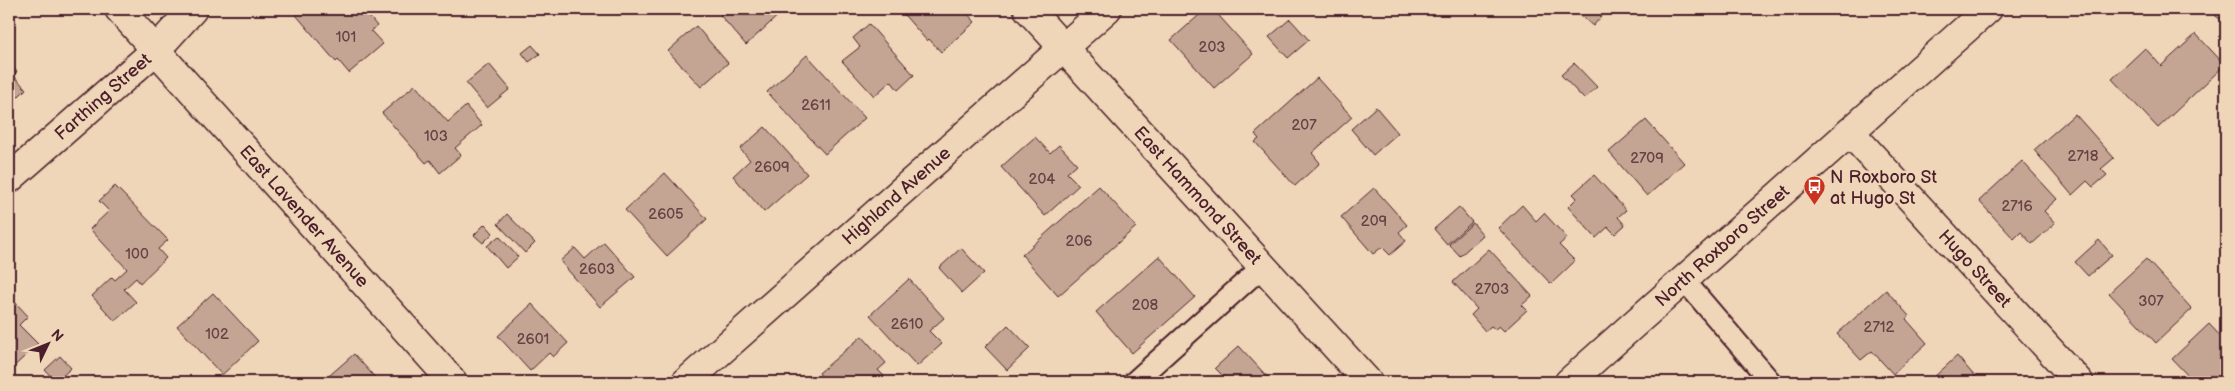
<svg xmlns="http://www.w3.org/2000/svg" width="2235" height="391" font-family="'Balsamiq Sans',sans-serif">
<rect width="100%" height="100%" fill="#f0d6b8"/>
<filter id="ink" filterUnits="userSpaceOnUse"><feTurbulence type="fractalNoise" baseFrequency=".02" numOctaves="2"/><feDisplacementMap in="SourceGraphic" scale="10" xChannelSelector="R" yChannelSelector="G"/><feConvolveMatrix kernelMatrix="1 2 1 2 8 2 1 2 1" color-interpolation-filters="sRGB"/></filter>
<g filter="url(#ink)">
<path fill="#c4a593" stroke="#4a1f2b" d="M291,9H363L377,26L371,31L383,44L349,73L338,60L336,62Z
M727,9H779L782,12L746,45L720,15Z
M899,9H963L975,22L941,52L929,39L927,41Z
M1206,9H1213L1253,54L1214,88L1171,40Z
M1573,9H1608L1593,26Z
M2207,9H2226V24Z
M1290,19L1309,40L1288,58L1269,37Z
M869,24L914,75L898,90L891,81L874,96L842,61L860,47L853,38Z
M696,26L728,63L701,87L668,51Z
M2196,34L2225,65L2158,128L2112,79L2145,48L2161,66Z
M532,45L540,54L529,62L522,53Z
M807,55L865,118L825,154L767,92Z
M9,63L17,72L13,75L26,89L9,106Z
M1574,63L1597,87L1584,99L1561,75Z
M489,64L510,89L487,108L466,83Z
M1317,78L1352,117L1312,153L1320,163L1295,186L1255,142L1259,139L1255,134Z
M415,85L448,122L466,106L482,125L455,148L461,155L440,173L430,160L426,163L382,113Z
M1376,107L1398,133L1373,155L1351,129Z
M2075,114L2114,158L2101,169L2107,175L2093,187L2087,181L2072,195L2034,150Z
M1646,120L1684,163L1647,196L1609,152Z
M765,127L807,174L764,212L733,176L750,160L740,149Z
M1035,137L1050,153L1059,145L1077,164L1067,173L1079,185L1045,216L1001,167Z
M2022,161L2057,199L2044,211L2055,223L2032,244L2021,232L2014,239L1979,201Z
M665,173L707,219L667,256L625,210Z
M1594,175L1626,210L1618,217L1625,225L1615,234L1608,227L1596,238L1568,207L1577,198L1573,194Z
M115,186L168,240L158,249L166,258L140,283L136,278L124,289L136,302L115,321L92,296L112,277L115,280L127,269L90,229L109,211L99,201Z
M1099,186L1136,227L1058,296L1022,255Z
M1374,188L1407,225L1399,232L1406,241L1390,255L1382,247L1373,254L1341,217Z
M1522,205L1536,221L1544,213L1567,238L1559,245L1575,261L1551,284L1498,228Z
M1459,207L1472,222L1447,244L1434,229Z
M507,214L535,243L525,253L498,224Z
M1473,223L1483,235L1460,256L1449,244Z
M485,224L493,233L483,243L474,235Z
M499,236L518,257L506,268L487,246Z
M2099,240L2112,255L2088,276L2075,262Z
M604,242L635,277L600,307L560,261L575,248L585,259Z
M961,248L984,273L962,293L939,268Z
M1489,249L1532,296L1522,305L1527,310L1504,331L1499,326L1495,329L1491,326L1485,331L1471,315L1477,309L1453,282Z
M1159,256L1195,297L1132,353L1096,312Z
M2146,259L2192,309L2156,343L2109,293Z
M909,279L944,318L929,331L942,344L917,366L870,315Z
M1886,290L1909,316L1906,319L1927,343L1893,374L1872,351L1861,360L1837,334Z
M213,293L258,341L222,375L177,326Z
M13,300L28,316L19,325L38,344L9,371V303Z
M532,304L568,343L553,357L549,353L530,371L498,336Z
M2209,324L2226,342V382H2194L2172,359Z
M1008,325L1030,348L1007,370L985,347Z
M862,336L886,363L878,370L888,380L886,382H826L819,373Z
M1239,346L1272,382H1229L1215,368Z
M354,354L379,382H322Z
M60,356L71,368L56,382L45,370Z
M1957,356L1977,379L1973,382H1936L1933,378Z
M73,376L78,382H66Z"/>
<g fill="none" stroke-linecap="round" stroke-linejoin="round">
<defs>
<path id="lane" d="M1684,280L1771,382
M1134,382L1262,267"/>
<g id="street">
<path id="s1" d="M119,9L453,382"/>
<path id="s2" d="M1028,9L1368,382"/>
<path id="s3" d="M1850,132L2079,382"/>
<path id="s4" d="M9,179L156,50L193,9"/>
<path id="s5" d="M686,382L1107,9"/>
</g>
<g id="primary">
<path id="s6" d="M1569,382L1988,9"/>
</g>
</defs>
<use href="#lane" stroke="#4a1f2b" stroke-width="24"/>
<use href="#street" stroke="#4a1f2b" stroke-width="31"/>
<use href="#primary" stroke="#4a1f2b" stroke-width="31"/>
<use href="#lane" stroke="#f0d6b8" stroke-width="20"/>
<use href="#street" stroke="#f0d6b8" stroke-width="28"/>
<use href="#primary" stroke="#f0d6b8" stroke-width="28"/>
</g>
</g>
<defs>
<symbol id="bus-pin" viewBox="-11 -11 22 30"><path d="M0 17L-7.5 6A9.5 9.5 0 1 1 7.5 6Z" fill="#c8321e" stroke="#f0d6b8"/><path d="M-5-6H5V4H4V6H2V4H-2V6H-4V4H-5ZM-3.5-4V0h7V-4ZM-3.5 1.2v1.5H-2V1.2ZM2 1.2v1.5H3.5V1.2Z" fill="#fff"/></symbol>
</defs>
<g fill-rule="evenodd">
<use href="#bus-pin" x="1802" y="174" width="25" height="34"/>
</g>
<g text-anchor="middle" stroke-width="5" stroke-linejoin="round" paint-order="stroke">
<g font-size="15" fill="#684045">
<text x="346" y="42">101</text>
<text x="1212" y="52">203</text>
<text x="816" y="110">2611</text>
<text x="1304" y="130">207</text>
<text x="436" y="141">103</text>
<text x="2083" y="161">2718</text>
<text x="1647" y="163">2709</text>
<text x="772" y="172">2609</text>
<text x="1042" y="184">204</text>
<text x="2017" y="211">2716</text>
<text x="666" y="219">2605</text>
<text x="1374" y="226">209</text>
<text x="1079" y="246">206</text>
<text x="137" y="259">100</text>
<text x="597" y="274">2603</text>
<text x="1492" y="294">2703</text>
<text x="2151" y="306">307</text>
<text x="1145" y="310">208</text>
<text x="907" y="329">2610</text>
<text x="1879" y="332">2712</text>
<text x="217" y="339">102</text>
<text x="533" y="344">2601</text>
</g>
<g font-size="18" fill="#4a1f2b" stroke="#f0d6b8">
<text dy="6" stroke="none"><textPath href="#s4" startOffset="125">Farthing Street</textPath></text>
<text dy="6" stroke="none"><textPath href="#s5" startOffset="281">Highland Avenue</textPath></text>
<text dy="6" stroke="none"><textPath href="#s2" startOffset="252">East Hammond Street</textPath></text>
<text dy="6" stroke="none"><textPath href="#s1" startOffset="278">East Lavender Avenue</textPath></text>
<text dy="6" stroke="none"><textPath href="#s6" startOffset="205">North Roxboro Street</textPath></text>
<text dy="6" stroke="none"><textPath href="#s3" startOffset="185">Hugo Street</textPath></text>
</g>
<g font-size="18" fill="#4a1f2b" stroke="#f0d6b8" text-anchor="start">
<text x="1830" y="183">N Roxboro St<tspan x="1830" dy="21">at Hugo St</tspan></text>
</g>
</g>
<rect width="2235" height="391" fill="none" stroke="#f0d6b8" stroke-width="30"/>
<rect x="15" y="15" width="2205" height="361" fill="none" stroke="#4a1f2b" stroke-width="2" filter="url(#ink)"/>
<g transform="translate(48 344) rotate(47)" stroke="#f0d6b8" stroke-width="4" paint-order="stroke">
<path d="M0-4L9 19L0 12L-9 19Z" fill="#4a1f2b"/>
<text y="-8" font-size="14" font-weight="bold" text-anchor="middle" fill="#4a1f2b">N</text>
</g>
</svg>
